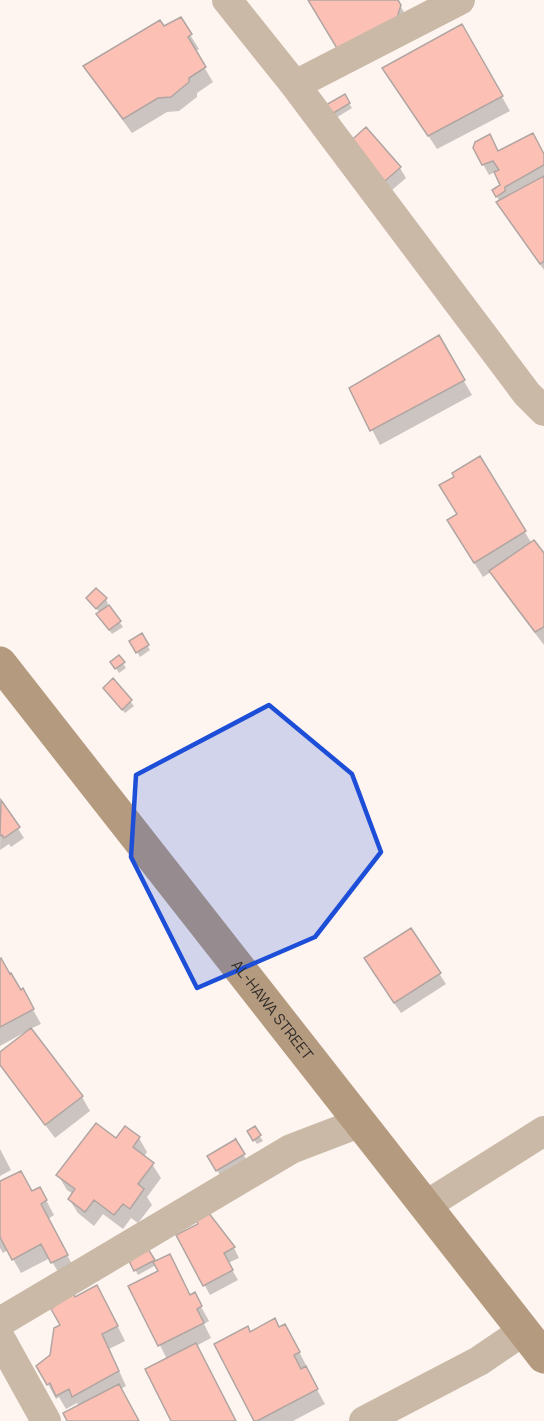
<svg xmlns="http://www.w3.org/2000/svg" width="544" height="1421" font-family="Manrope,sans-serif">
<rect width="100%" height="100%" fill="#fef5f1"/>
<path fill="#0003" d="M309,0H397L409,21Z
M180,19L199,49L195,52L213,82L197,93V97L179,111L167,112L132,133L93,80L85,66Z
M462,26L510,111L437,149L393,82Z
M344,96L352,108L331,121L328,116Z
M366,129L400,168L406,178L385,196Z
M474,148L498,152L544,157V270L506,216L494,190L502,185L495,172L489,175Z
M438,337L472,395L380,445L351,389Z
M480,458L532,544L544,555V645L499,586L491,572L483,577L457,535L459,515L456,477Z
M88,598L106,599L108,604L107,605L123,627L112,634L101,619L100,613Z
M141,635L150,650L140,657L131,641Z
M119,657L126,668L119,673L112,662Z
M113,681L134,706L125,713L107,693Z
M1,802L24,838L11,847L9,844L0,850Z
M411,930L446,984L401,1013L371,969Z
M0,960L20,992L22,990L41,1024L30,1029L82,1097L90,1111L55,1138L0,1065V1054L28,1033L27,1031L0,1046Z
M254,1128L263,1141L257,1144L249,1132Z
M139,1138L147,1152L144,1157L152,1164L161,1178L147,1197L152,1205L138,1223L131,1218L123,1229L103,1214L94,1226L78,1213L69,1199L73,1194L67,1190L58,1175L116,1140Z
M235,1141L246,1159L220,1175L209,1157Z
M0,1149L11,1170L0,1176Z
M0,1183L32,1193L40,1189L54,1215L48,1219L75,1270L61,1277L50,1258L21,1273L8,1250L3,1253L0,1248Z
M207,1214L234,1248L239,1258L228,1263L238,1280L210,1295L178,1236L200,1225Z
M148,1251L155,1263L190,1296L194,1294L209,1321L204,1324L211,1338L196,1346L235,1421H173L167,1359L130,1287L160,1272L156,1265L138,1275L130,1260Z
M74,1299L105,1301L125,1341L109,1349L126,1386L121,1389L138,1421H69L79,1407L77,1403L66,1409L59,1397L56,1399L38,1366L52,1355L62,1326Z
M279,1329L293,1340L307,1367L305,1368L325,1404L293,1421H256L250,1333Z"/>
<path fill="#fdc0b5" stroke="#b1a5a2" stroke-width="1.5" d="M308,0H398L401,5L395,24L341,55Z
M181,17L192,34L188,37L206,67L189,78V82L171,97L158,98L123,119L83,66L160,20L164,26Z
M462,24L503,96L428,136L382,68Z
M345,94L350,103L327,117L324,106Z
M366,127L401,167L378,187L344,147Z
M533,133L544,154V165L505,187V191L496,197L492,190L500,185L494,172L499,170L493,161L482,165L473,148L475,142L490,134L498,151Z
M544,176V261L540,264L496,202Z
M439,335L465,380L370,431L349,388Z
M480,456L526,531L474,563L447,520L457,514L439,485L454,477L452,473Z
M534,540L544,553V627L535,632L489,571Z
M96,588L107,598L96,609L86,598Z
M109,605L121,621L109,630L96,614Z
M142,633L149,645L136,653L129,641Z
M119,655L125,662L115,669L110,662Z
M113,678L132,700L122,710L103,688Z
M1,800L20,827L4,838L2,835L0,836Z
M411,928L441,973L394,1003L364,958Z
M1,958L10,974L11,973L21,990L23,988L34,1009L0,1027V959Z
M31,1028L83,1096L45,1125L0,1065V1052Z
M96,1123L116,1138L125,1126L140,1137L133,1147L154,1163L138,1184L144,1189L130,1209L123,1204L114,1215L94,1200L85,1212L68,1199L75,1189L56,1175Z
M255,1126L261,1135L253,1141L247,1131Z
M235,1138L245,1154L216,1171L207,1156L236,1139Z
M21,1171L32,1191L40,1187L47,1200L41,1204L68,1255L51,1263L41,1244L12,1260L0,1237V1181Z
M208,1212L235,1247L224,1253L233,1270L203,1286L176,1235L198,1224L196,1219Z
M148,1249L155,1260L134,1271L128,1259Z
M170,1254L190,1295L195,1292L202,1306L197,1309L204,1323L158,1346L128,1286L158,1271L153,1262Z
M97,1285L118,1326L102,1334L119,1371L72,1397L69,1389L56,1396L50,1383L47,1385L36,1366L50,1355L54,1328L60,1325L51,1309L73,1292L75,1297Z
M275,1318L279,1327L285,1324L300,1352L294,1355L301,1369L306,1366L318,1389L257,1421H254L214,1344L248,1326L250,1332Z
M196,1343L236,1421H171L145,1369Z
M119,1384L139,1421H67L63,1413Z"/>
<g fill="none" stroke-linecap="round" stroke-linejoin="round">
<path stroke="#cab9a6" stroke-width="30" d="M227,0L295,85L527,394L544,411
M295,85L460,0
M425,1206L544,1131
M0,1322L291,1149L359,1123
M0,1338L46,1421
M364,1421L479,1361L523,1331"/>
<path stroke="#b49a7e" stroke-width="33" id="s1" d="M0,663L544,1357"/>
</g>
<path fill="#1d4ed8" fill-opacity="0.2" stroke="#1d4ed8" stroke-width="4.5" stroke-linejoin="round" d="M269,705L352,774L381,852L315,937L197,988L131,857L136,775Z"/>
<g text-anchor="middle" stroke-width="6" stroke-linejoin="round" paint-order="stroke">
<g font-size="15" fill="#2f2b29" stroke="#fff">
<text dy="5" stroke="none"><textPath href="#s1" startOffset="441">AL-HAWA STREET</textPath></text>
</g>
</g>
</svg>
